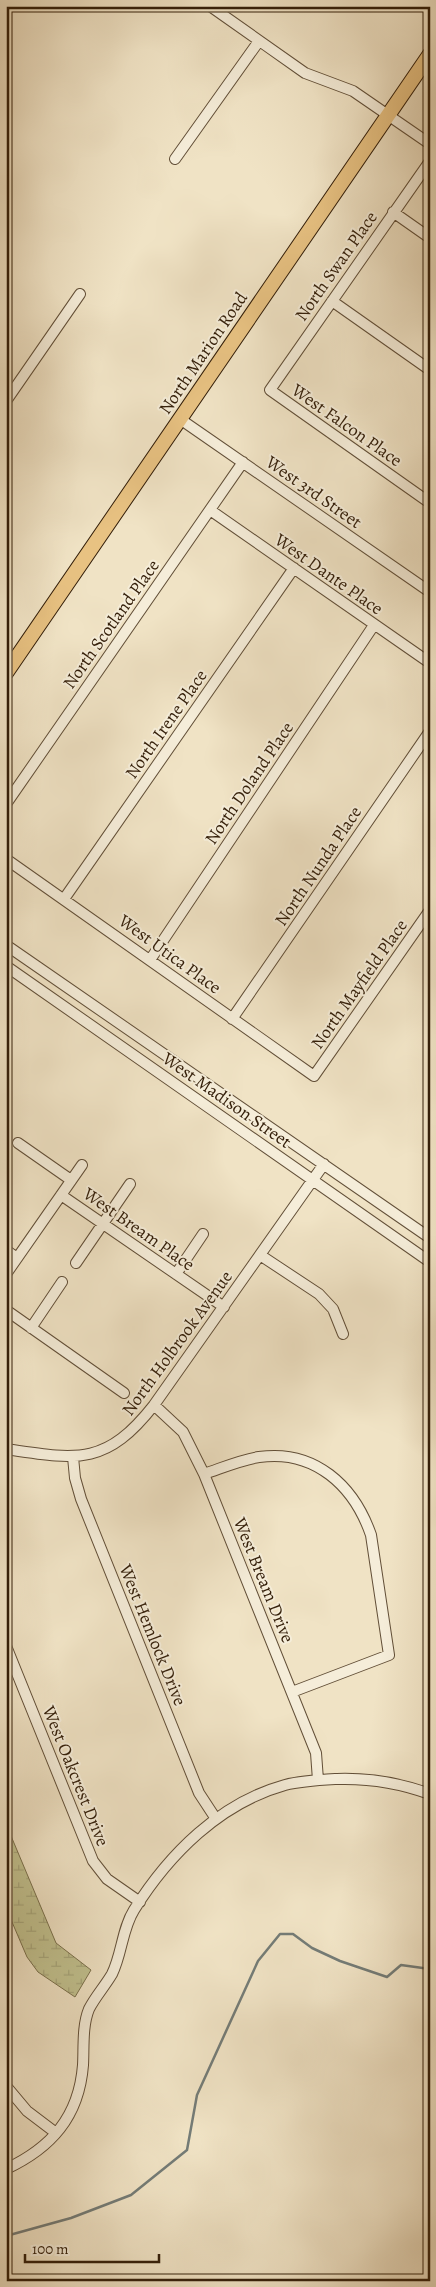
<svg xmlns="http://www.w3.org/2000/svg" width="436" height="2287" font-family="Alegreya,serif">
<defs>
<pattern id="wetland-marsh" width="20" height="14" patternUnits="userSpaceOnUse" patternTransform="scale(1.25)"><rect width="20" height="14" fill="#c1c18f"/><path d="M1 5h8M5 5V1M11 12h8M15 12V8" fill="none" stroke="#a6a57a"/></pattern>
</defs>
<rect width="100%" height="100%" fill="#f0e3c5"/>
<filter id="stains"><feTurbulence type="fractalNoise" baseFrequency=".004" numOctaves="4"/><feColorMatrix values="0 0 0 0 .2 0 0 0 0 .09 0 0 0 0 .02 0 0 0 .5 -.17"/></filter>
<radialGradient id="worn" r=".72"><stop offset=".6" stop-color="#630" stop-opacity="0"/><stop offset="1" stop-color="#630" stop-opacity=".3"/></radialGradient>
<path fill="url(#wetland-marsh)" stroke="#7a704c" d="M6,1824L56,1943L91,1970L75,1997L38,1972L27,1957L6,1908Z"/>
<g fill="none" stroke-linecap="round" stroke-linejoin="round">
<path stroke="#747c77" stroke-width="2.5" d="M6,2236L71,2218L131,2195L187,2150L197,2095L258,1961L280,1934H293L312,1948L340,1961L387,1977L401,1965L430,1969"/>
<defs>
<path id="minor" d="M210,6L305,73L353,91L430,144
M175,159L259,41
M430,161L270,390L430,503
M393,212L430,238
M332,301L430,370
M6,401L80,294
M180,419L430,592
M210,510L430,663
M6,804L243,462
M6,859L314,1076L430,910
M64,899L294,568
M6,945L430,1238
M150,960L374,625
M6,966L430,1262
M232,1019L430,731
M18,1143L71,1180
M61,1195L224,1307
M6,1250L17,1258
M260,1255L319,1294L333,1309L343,1334
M76,1263L130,1184
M6,1274L82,1165
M176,1274L203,1234
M6,1310L124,1393
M31,1328L62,1282
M154,1405L183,1432L204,1474L316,1753L318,1780
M6,1449C78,1460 106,1466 154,1405L324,1164
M73,1457L75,1478L81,1499L199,1793L216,1819
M204,1474C222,1468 240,1460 259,1457C315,1449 354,1486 371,1535L389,1655L292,1692
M6,1646L93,1861L107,1879L140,1902
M6,2086L27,2111L56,2133
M6,2169C51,2148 79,2117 83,2065C84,2048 82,2026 89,2009C95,1997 105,1986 112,1974C122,1954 122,1929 134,1910C169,1854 220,1803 285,1785C301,1781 320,1780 337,1779C369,1778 400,1783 430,1794"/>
<path id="major" d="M6,673L430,54"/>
</defs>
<use href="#minor" stroke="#624f38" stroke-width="12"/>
<use href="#major" stroke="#331e09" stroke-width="16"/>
<use href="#minor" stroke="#f5edd9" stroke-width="10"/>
<use href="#major" stroke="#e8c282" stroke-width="14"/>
</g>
<g text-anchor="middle" stroke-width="4" stroke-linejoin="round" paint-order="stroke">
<g font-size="18" fill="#331e09" stroke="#f5edd9">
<text transform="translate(336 266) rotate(-55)" y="6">North Swan Place</text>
<text transform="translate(203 353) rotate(-56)" y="6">North Marion Road</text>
<text transform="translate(347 425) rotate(35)" y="6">West Falcon Place</text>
<text transform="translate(314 492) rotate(35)" y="6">West 3rd Street</text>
<text transform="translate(329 574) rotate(35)" y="6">West Dante Place</text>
<text transform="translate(111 624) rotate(-55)" y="6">North Scotland Place</text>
<text transform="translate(166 724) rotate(-55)" y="6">North Irene Place</text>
<text transform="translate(249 783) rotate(-56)" y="6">North Doland Place</text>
<text transform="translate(318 866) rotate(-56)" y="6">North Nunda Place</text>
<text transform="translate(170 954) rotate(36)" y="6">West Utica Place</text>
<text transform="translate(359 984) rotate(-55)" y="6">North Mayfield Place</text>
<text transform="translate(227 1100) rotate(35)" y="6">West Madison Street</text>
<text transform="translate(139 1229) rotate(35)" y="6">West Bream Place</text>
<text transform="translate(177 1343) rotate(-54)" y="6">North Holbrook Avenue</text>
<text transform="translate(264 1580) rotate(68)" y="6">West Bream Drive</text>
<text transform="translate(153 1635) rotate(68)" y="6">West Hemlock Drive</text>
<text transform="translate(76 1776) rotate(68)" y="6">West Oakcrest Drive</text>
</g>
</g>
<rect width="436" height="2287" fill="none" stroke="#f0e3c5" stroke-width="25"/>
<rect x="8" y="8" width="421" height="2272" fill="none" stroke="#331e09" stroke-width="2.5"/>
<rect x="12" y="12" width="411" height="2262" fill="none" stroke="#331e09"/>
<path d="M25 2254v8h134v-8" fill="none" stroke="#331e09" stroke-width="2.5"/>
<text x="32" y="2254" font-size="15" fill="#331e09" stroke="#f5edd9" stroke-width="4" paint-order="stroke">100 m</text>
<rect width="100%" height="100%" filter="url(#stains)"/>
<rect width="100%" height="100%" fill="url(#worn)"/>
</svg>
